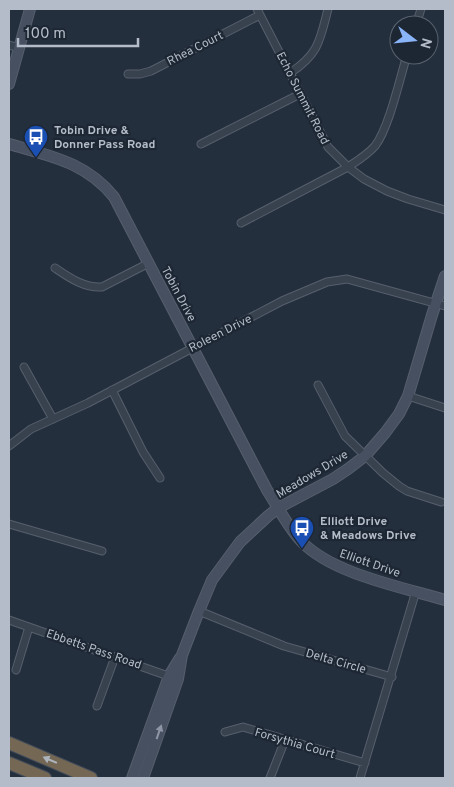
<svg xmlns="http://www.w3.org/2000/svg" width="454" height="787" font-family="Overpass,sans-serif">
<rect width="100%" height="100%" fill="#242f3e"/>
<g fill="none" stroke-linecap="round" stroke-linejoin="round">
<defs>
<path id="street" d="M257,9L328,147L348,167L364,179L387,191L408,199L445,210
M416,25L421,9
M9,45L19,48
M290,73C319,54 320,40 328,9
M128,74H140L151,71L260,15
M201,144L300,94
M241,223L348,167C357,161 367,155 375,146C389,128 400,78 407,55
M55,268C70,278 84,288 102,287L149,263
M24,367L53,419
M318,385L345,436L383,473L399,486L407,491L441,502
M112,390L143,452L160,478
M408,396L445,408
M9,446L31,429L88,403L282,301L327,282L347,279L445,306
M9,524L102,551
M199,611L284,646L392,677
M9,620L171,677
M16,670L29,627
M97,706L115,657
M225,732L243,727L365,763
M270,778L285,740
M360,778L416,591"/>
<path id="secondary" d="M9,84L30,9
M9,144C50,156 86,162 114,197L267,490C278,507 287,526 301,541C332,574 402,587 445,600
M132,778L169,676L180,658
M143,778L178,679L182,655L199,611L212,580L240,542L268,516L278,508L333,479L348,469L365,456L385,433L399,414L408,396L432,315L445,276"/>
<path id="highway" d="M9,743L91,778
M9,763L45,778"/>
</defs>
<use href="#street" stroke="#565f6c" stroke-width="9"/>
<use href="#secondary" stroke="#565f6c" stroke-width="12"/>
<use href="#highway" stroke="#434c59" stroke-width="14"/>
<use href="#street" stroke="#38414e" stroke-width="7"/>
<use href="#secondary" stroke="#465061" stroke-width="10"/>
<use href="#highway" stroke="#746855" stroke-width="12"/>
</g>
<defs><path id="oneway-solid" d="M-6-.8H1V-3.2L6.5 0L1 3.2V.8H-6Z" transform="scale(1.25)"/></defs>
<use fill="#8e96a5" href="#oneway-solid" transform="translate(159 732) rotate(-71)"/>
<use fill="#aeb4bd" href="#oneway-solid" transform="translate(50 760) rotate(-157)"/>
<defs>
<symbol id="bus-pin" viewBox="-11 -11 22 30"><path d="M0 17L-7.5 6A9.5 9.5 0 1 1 7.5 6Z" fill="#1a4fb4" stroke="#1d2633"/><path d="M-5-6H5V4H4V6H2V4H-2V6H-4V4H-5ZM-3.5-4V0h7V-4ZM-3.5 1.2v1.5H-2V1.2ZM2 1.2v1.5H3.5V1.2Z" fill="#fff"/></symbol>
</defs>
<g fill-rule="evenodd">
<use href="#bus-pin" x="22" y="123" width="28" height="38"/>
<use href="#bus-pin" x="288" y="514" width="28" height="38"/>
</g>
<g text-anchor="middle" stroke-width="4.5" stroke-linejoin="round" paint-order="stroke">
<g font-size="12" fill="#b4bcc9" stroke="#1d2633">
<text transform="translate(195 48) rotate(-27)" y="4">Rhea Court</text>
<text transform="translate(303 98) rotate(63)" y="4">Echo Summit Road</text>
<text transform="translate(179 294) rotate(62)" y="4">Tobin Drive</text>
<text transform="translate(220 333) rotate(-27)" y="4">Roleen Drive</text>
<text transform="translate(312 474) rotate(-31)" y="4">Meadows Drive</text>
<text transform="translate(370 563) rotate(19)" y="4">Elliott Drive</text>
<text transform="translate(94 649) rotate(19)" y="4">Ebbetts Pass Road</text>
<text transform="translate(336 661) rotate(16)" y="4">Delta Circle</text>
<text transform="translate(295 743) rotate(16)" y="4">Forsythia Court</text>
</g>
<g font-size="12" font-weight="bold" fill="#b4bcc9" stroke="#1d2633" text-anchor="start">
<text x="54" y="134">Tobin Drive &amp;<tspan x="54" dy="14">Donner Pass Road</tspan></text>
<text x="320" y="525">Elliott Drive<tspan x="320" dy="14">&amp; Meadows Drive</tspan></text>
</g>
</g>
<rect width="454" height="787" fill="none" stroke="#b4bcc9" stroke-width="20"/>
<g transform="translate(414 40) rotate(106)"><circle r="24" fill="#1d2633" stroke="#59626f"/>
<path d="M0-4L9 19L0 12L-9 19Z" fill="#8ab4f8"/>
<text y="-8" font-size="14" font-weight="bold" text-anchor="middle" fill="#b4bcc9">N</text>
</g>
<path d="M18 38v8h120v-8" fill="none" stroke="#b4bcc9" stroke-width="2.5"/>
<text x="25" y="38" font-size="15" fill="#b4bcc9" stroke="#1d2633" stroke-width="4" paint-order="stroke">100 m</text>
</svg>
